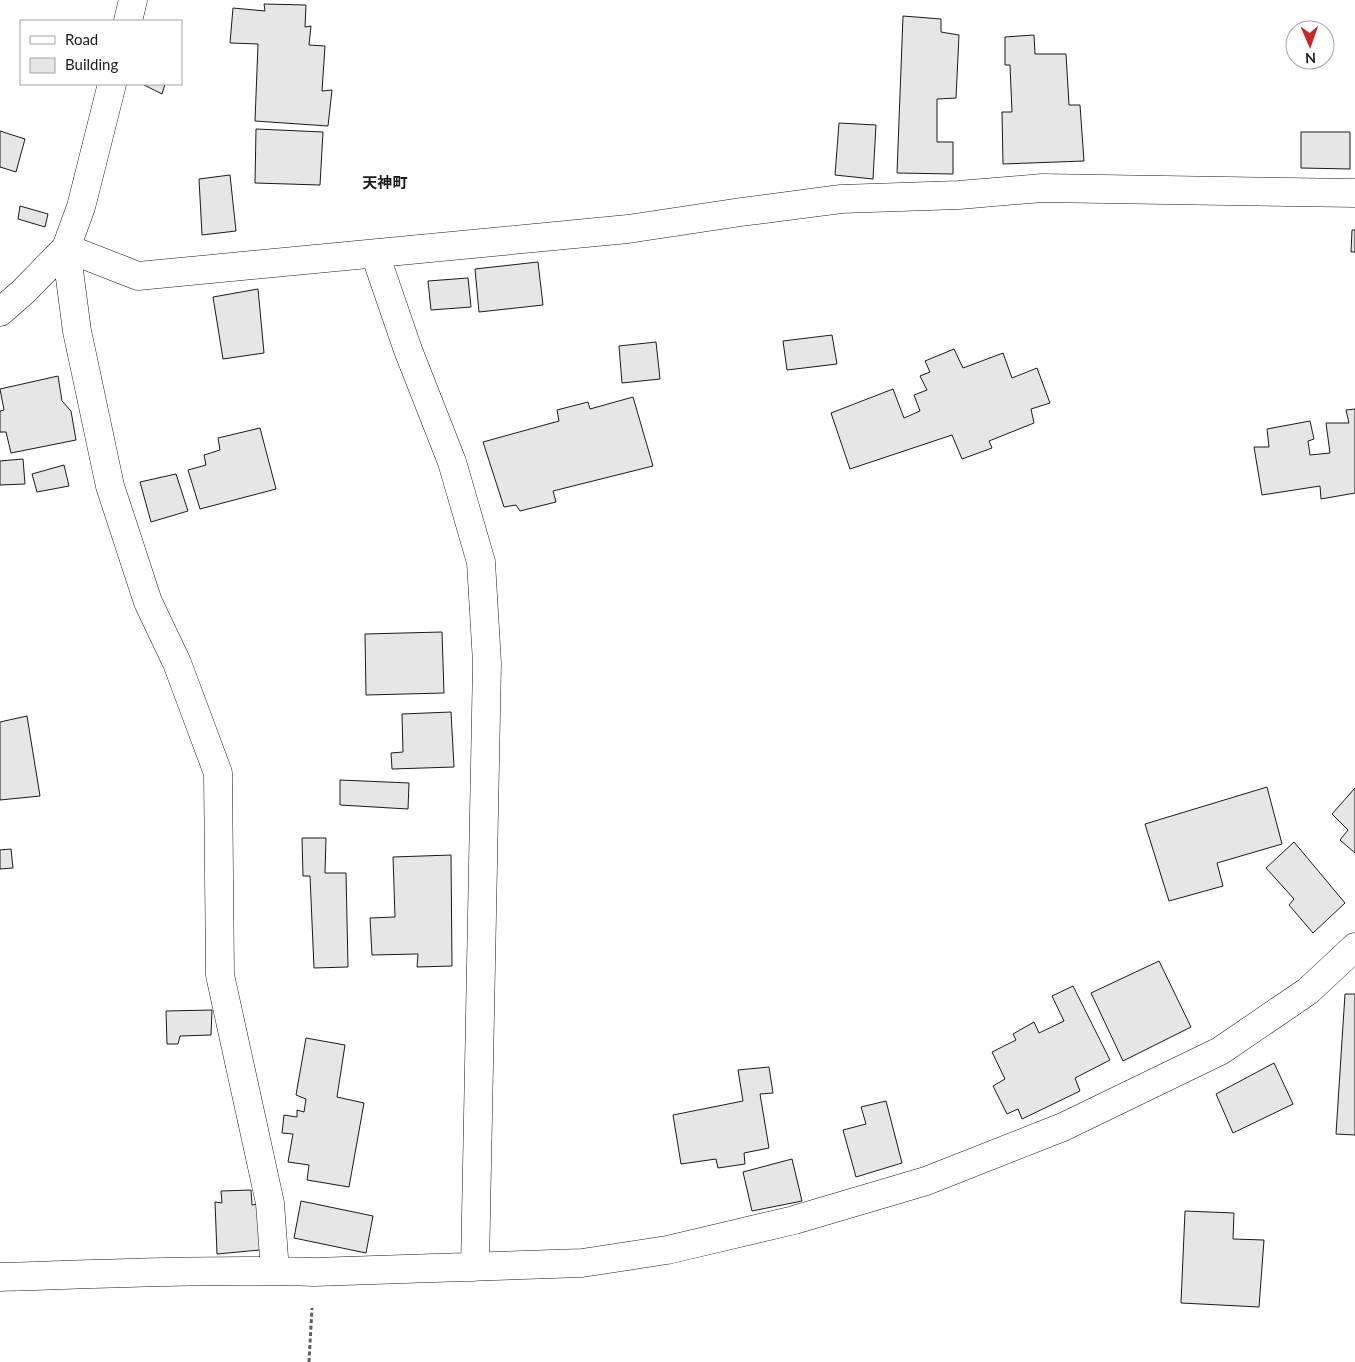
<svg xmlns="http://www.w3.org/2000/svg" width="1355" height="1362" font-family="Lato,'Noto Sans JP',sans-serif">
<rect width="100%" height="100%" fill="#fff"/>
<path fill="#e6e6e6" stroke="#1a1a1a" d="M264,4L306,5L305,27L311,26L309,45L325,46L322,91L332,90L328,126L255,121L258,44L230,43L233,8L265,11Z
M903,16L941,19V32L959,35L956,98L937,99V142H953V174L897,173Z
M1034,35L1035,54H1066L1069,105H1080L1084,161L1003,164L1002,112H1012L1010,65H1005V37Z
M144,84H165L162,94L144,85Z
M839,123L876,125L873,179L835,175Z
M256,129L323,132L320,185L255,183Z
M0,131L25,139L16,172L0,167Z
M1301,132H1350V169L1301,168Z
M230,175L236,231L202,235L199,179Z
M20,206L48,214L45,227L18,219Z
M1352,230H1355V252H1351Z
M538,262L543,305L479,312L475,269Z
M468,278L471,307L431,310L428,281Z
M258,289L264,353L223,359L213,297Z
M832,335L837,364L787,370L783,341Z
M656,342L660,379L622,383L619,346Z
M954,349L963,368L1003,353L1012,378L1037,368L1050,403L1031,409L1034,423L989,441L992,448L962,459L952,435L850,469L831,413L893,389L904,418L920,411L914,395L927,390L920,376L930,372L925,361Z
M58,376L62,401L71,411L76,440L11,453L6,432H0V411L4,410L0,389Z
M633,397L653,466L553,491L556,502L520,511L516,505L504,507L483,442L559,421L557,410L588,402L590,409Z
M1355,409V493L1321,499L1320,486L1262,495L1254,447H1269L1267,429L1310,421L1314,439L1308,441L1310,455L1330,453L1326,423H1349L1346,410Z
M260,428L276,489L200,509L188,470L206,465L204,455L220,450L218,438Z
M23,459L25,484L0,485V461Z
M64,465L69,486L37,492L32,474Z
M176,474L188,511L151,522L140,482Z
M442,632L444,693L366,695L365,634Z
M451,712L454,767L392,769L391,753L403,752L402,714Z
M27,716L40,796L0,800V722Z
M340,780L409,783L408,809L340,805Z
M1267,787L1282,844L1217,863L1223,886L1169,901L1145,824Z
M1355,788V853L1340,840L1348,830L1332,814Z
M302,838H326L325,873H346L348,967L314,968L310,876H303Z
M1294,842L1345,903L1313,933L1289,905L1294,899L1266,868Z
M11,849L13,868L0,869V850Z
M451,855L452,966L417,967L418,954L372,955L370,918L395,917L393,857Z
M1159,961L1191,1027L1123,1061L1091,993Z
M1073,986L1110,1060L1075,1078L1080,1091L1022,1119L1018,1109L1007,1114L993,1086L1005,1079L992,1052L1016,1040L1013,1034L1034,1022L1039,1033L1064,1021L1052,996Z
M1345,994H1355V1135L1336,1134Z
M212,1010L211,1035L180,1036L178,1044H167L166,1011Z
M306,1038L345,1045L337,1097L364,1103L349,1187L307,1180L309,1165L288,1162L293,1134L282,1133L284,1115L297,1117V1110L304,1112L306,1099L296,1095Z
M1274,1063L1293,1104L1233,1133L1216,1094Z
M769,1067L773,1093L760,1094L769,1148L744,1153L745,1164L718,1168L716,1159L681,1164L673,1115L743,1101L738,1070Z
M886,1101L902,1163L856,1177L843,1130L866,1124L861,1107Z
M792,1159L802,1201L752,1211L743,1172Z
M251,1190L252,1205L258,1204L260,1250L217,1254L215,1202L222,1203L221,1191Z
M301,1201L373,1216L366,1253L294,1238Z
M1185,1211L1234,1213L1233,1239L1264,1240L1259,1307L1181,1303Z"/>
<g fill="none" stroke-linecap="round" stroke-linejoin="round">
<defs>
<path id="minor" d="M66,248L138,276L628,229L741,212L841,199L959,195L1042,188L1355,193
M66,248L77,331L110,486L148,602L177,663L218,773L220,975L270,1203L275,1271
M375,254L408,350L452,462L481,562L487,663L475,1267
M0,312L23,292L66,248
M0,1277C105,1274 210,1269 314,1272L582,1263L667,1250L794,1220L926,1181L1063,1127L1220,1051L1308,991L1355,947"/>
<path id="tertiary" d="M128,21L133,0
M66,248L81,207L112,84"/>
</defs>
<use href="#minor" stroke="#1a1a1a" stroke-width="29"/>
<use href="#tertiary" stroke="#1a1a1a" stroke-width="29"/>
<path stroke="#5f5f5f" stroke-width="3" stroke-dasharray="4 2.5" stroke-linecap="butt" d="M309,1362L312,1308"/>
<use href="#minor" stroke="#fff" stroke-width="28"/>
<use href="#tertiary" stroke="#fff" stroke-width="28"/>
</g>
<g text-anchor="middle" stroke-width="4" stroke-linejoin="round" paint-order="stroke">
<g font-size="15" font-weight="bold" fill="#1a1a1a" stroke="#fff">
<text x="385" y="188">天神町</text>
</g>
</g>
<rect x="20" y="20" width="162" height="65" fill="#ffffff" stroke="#a3a3a3"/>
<rect x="30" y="36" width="25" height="8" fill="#ffffff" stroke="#a3a3a3"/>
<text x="65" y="45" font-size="15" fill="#1a1a1a">Road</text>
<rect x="30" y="58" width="25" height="15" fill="#e6e6e6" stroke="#a3a3a3"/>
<text x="65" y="70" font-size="15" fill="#1a1a1a">Building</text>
<g transform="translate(1310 45) rotate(178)"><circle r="24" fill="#ffffff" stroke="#a3a3a3"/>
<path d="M0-4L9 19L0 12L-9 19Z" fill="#c62828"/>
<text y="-8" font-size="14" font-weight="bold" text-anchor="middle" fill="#1a1a1a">N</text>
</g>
</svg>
